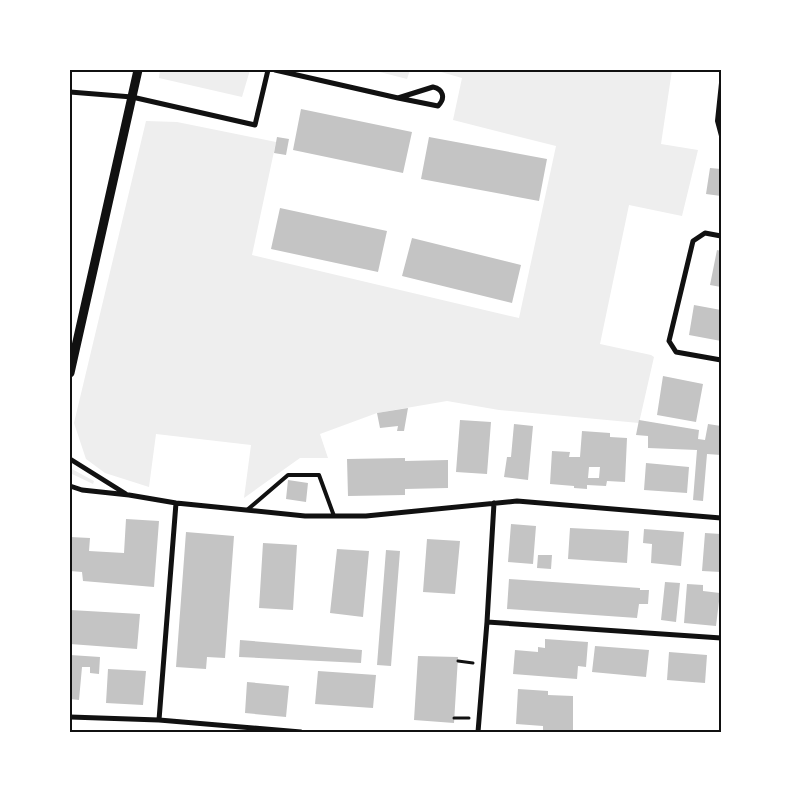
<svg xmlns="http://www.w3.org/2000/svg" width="791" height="802" font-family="'Asap Condensed',sans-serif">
<rect width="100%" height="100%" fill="#fff"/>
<path fill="#eee" d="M160,70H250L242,97L159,78Z
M372,70H410L407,79Z
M434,70H672L661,144L698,150L682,216L629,205L600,344L651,355L654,357L639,423L499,410L447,401L377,413L320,434L328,458H300L244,498L251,445L156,434L149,487L105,473L86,459L74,423L146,121L177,122L276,142L252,255L519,318L556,146L453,120L462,78Z
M70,468L94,481L93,484L70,473Z"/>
<path fill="#c4c4c4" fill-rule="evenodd" d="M301,109L412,132L403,173L293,150Z
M277,137L289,139L286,155L274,153Z
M429,137L547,159L539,201L421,179Z
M710,168L721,169V196L706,194Z
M280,208L387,231L378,272L271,249Z
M412,238L521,265L512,303L402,276Z
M717,250L721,251V287L710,285Z
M694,305L721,310V341L689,335Z
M663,376L703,384L696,422L657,415Z
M408,408L404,431H397L398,426L380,428L377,413Z
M460,420L491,422L487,474L456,472Z
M639,420L699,430L698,439L705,440L708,424L721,426V455L707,454L703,501L693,500L697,450L648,448V436L636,435Z
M514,424L533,426L528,480L504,477L507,457H511Z
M582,431L610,433V437L627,438L625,482L607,481L606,486L587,485V489L574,488V486L550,484L552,451L570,452L569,457H580ZM589,467H600L599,478H588Z
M405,458V461L448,460V488L405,489V495L348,496L347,459Z
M646,463L689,467L687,493L644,490Z
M288,480L308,483L306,502L286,499Z
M126,519L159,521L154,587L83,581L82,572L70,571V537L90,538L89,551L124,553Z
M511,524L536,526L533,564L508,562Z
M570,528L629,531L627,563L568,559Z
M644,529L684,532L681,566L651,563L652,544L643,543Z
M186,532L234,536L225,658L207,657L206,669L176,667Z
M705,533L721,534V572L702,571Z
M427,539L460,541L455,594L423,592Z
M263,543L297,545L293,610L259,608Z
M337,549L369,551L363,617L330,613Z
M386,550L400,551L391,666L377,665Z
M538,555H552L551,569L537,568Z
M509,579L640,588V590H649L648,604H639L637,618L507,609Z
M665,582L680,583L676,622L661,620Z
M687,584L703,585V591L720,593L716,626L684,623Z
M70,610L140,614L137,649L70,644Z
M545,639L588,642L586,667L578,666L577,679L513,674L515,650L538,652V647L545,648Z
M240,640L362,650L361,663L239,657Z
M595,646L649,650L646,677L592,672Z
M669,652L707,655L705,683L667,680Z
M70,655L100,657L99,674L90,673V667H82L79,700L70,699Z
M418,656L458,657L454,723L414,720Z
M108,669L146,671L143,705L106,703Z
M318,671L376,675L373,708L315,704Z
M247,682L289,686L286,717L245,713Z
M518,689L548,691V695L573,696V732L543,731V726L516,724Z"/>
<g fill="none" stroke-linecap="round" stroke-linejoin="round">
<path stroke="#111" stroke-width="3" d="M458,661L473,663
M454,718H469"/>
<path stroke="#111" stroke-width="4" d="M721,83L717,121L721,136
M247,510L288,475H319L334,516"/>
<path stroke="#111" stroke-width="5" d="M275,70L398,98
M433,87C443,89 446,98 438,106L398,98Z
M70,92L132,97L255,125L268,70
M721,236L705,233L693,241L669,341L676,352L721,360
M70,459L126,494
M70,486L82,490L129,495L176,503L305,516H366L517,501L721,518
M487,622L721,638
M70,717L159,720L301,732
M159,720L176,503
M478,732L487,622L494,503"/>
<path stroke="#111" stroke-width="9" d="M70,373L138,70"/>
</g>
<rect width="791" height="802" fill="none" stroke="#ffffff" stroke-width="142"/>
<rect x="71" y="71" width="649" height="660" fill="none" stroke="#111" stroke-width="2"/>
</svg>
